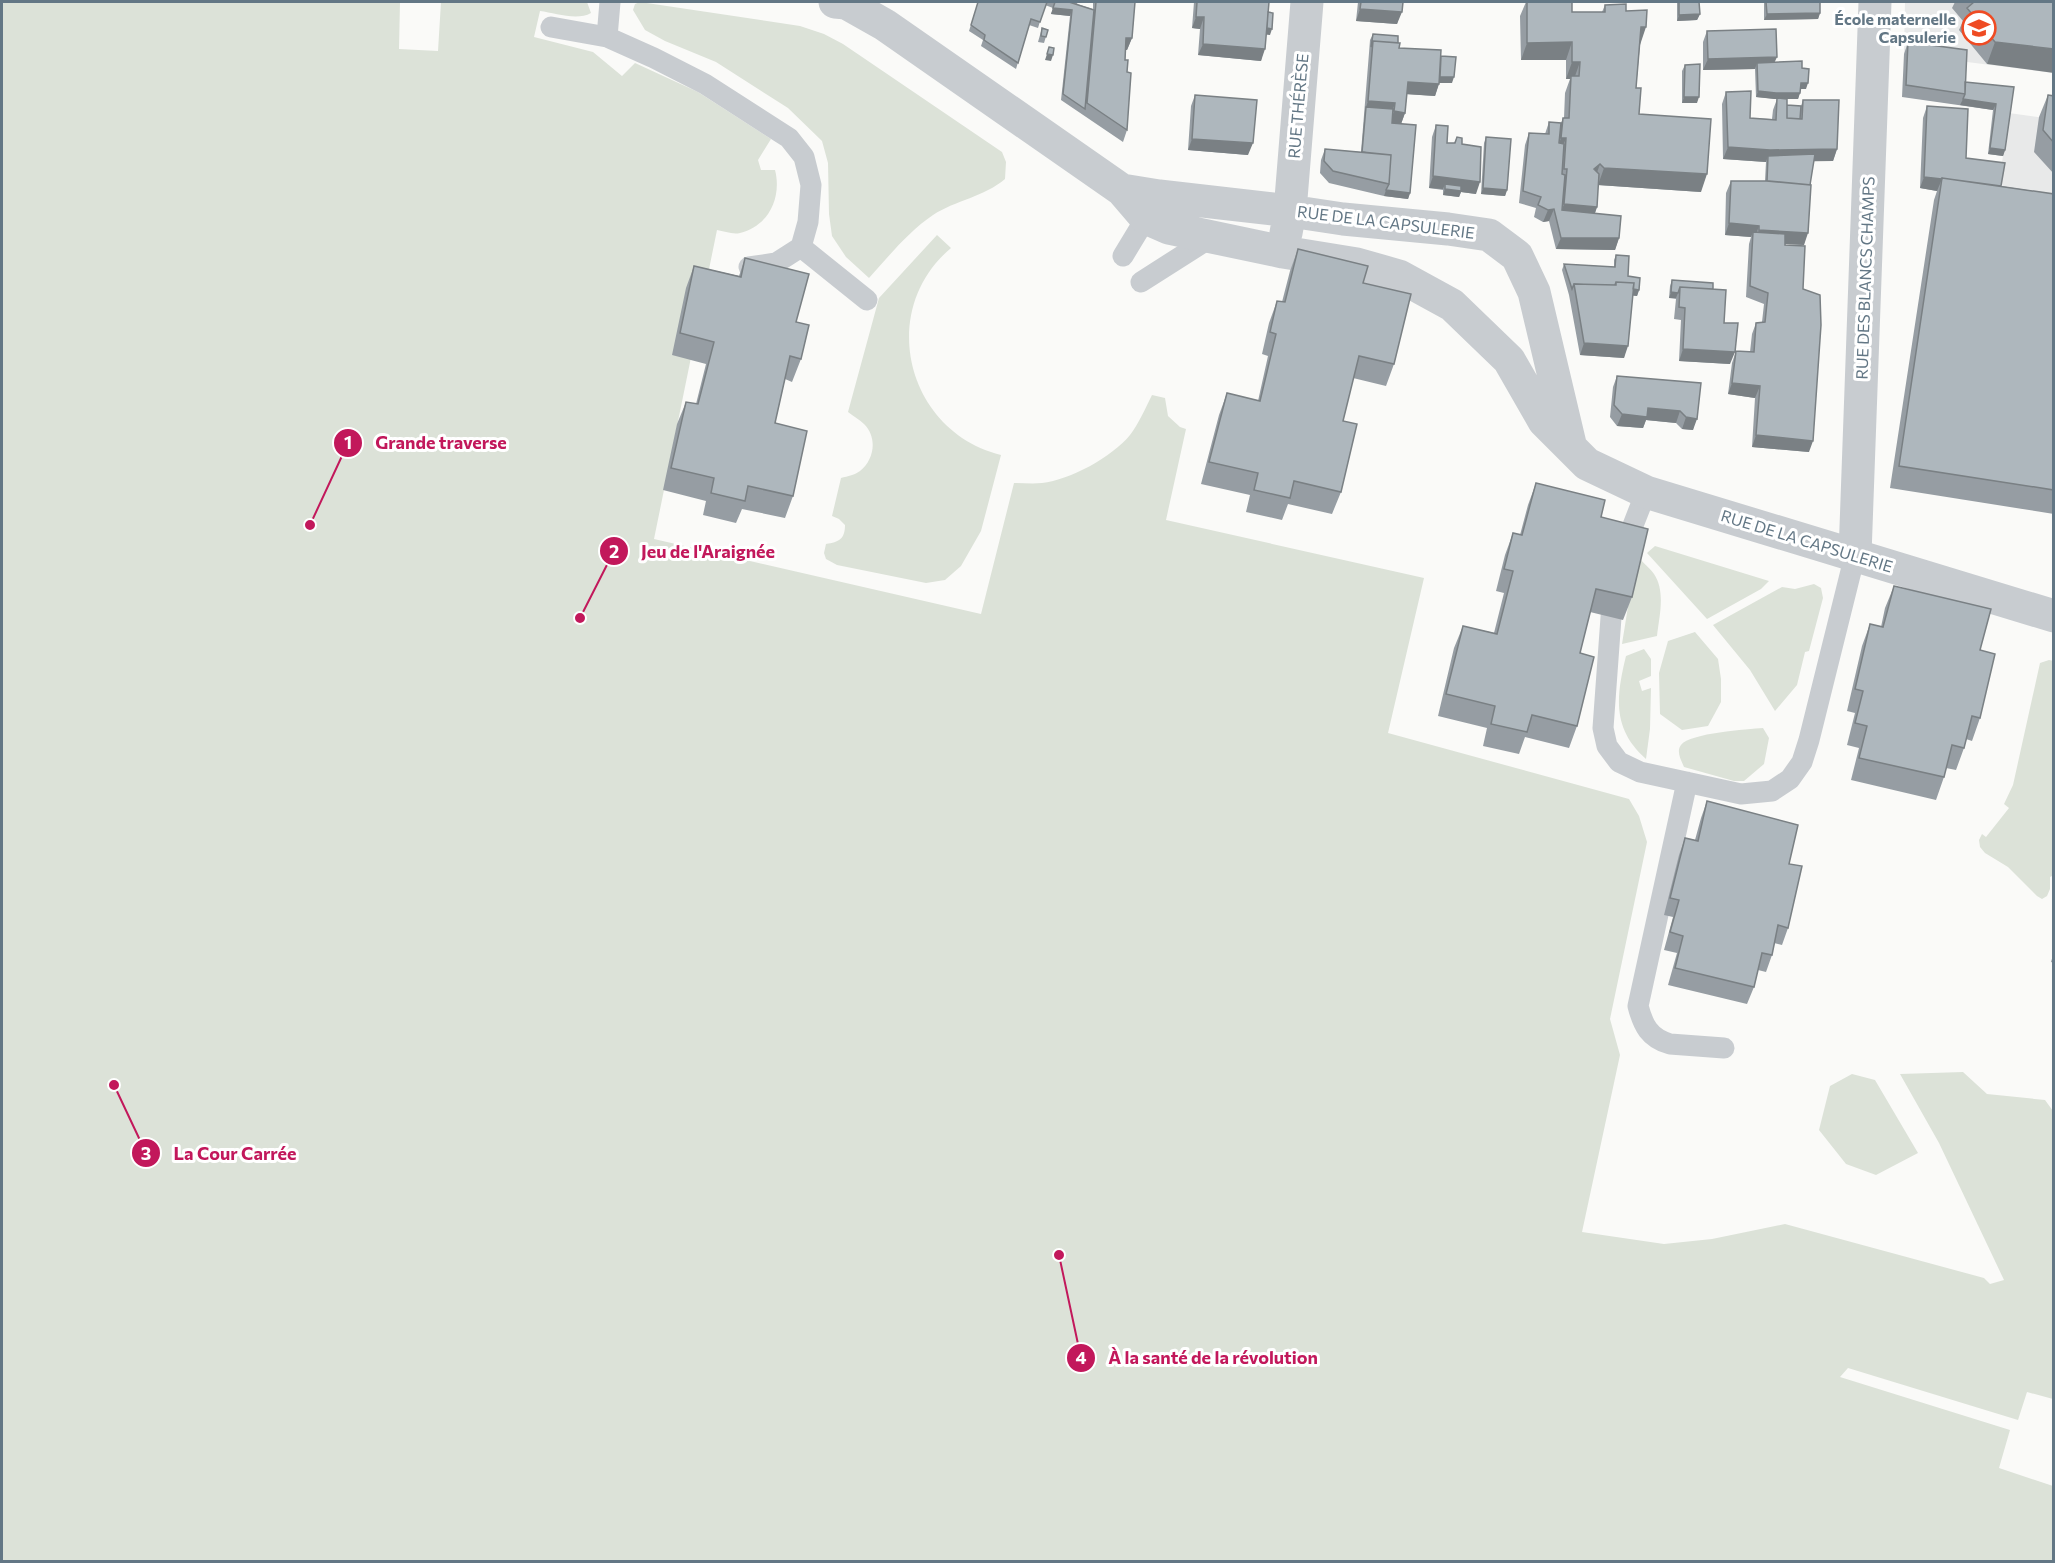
<svg xmlns="http://www.w3.org/2000/svg" width="2055" height="1563" font-family="Commissioner,sans-serif">
<rect width="100%" height="100%" fill="#fafaf8"/>
<path fill="#e8e9e9" d="M1905,2H2053V73L1904,54Z
M2009,113L2053,119V207L1997,198Z"/>
<path fill="#dce2d8" d="M2,2H400L399,49L438,51L441,2H587L591,13C577,21 555,13 540,11L534,37L593,52L622,76L635,63L698,92L771,139L758,160L761,170H775C782,197 769,226 740,233C733,235 724,231 717,230L654,539L981,614L1014,483C1023,483 1033,484 1042,483C1070,480 1112,457 1130,435C1139,423 1145,409 1152,395L1165,398L1168,416L1180,427L1186,429L1166,520L1424,578L1388,733L1629,799L1639,816L1647,842L1610,1019L1620,1055L1582,1232L1664,1244L1712,1239L1785,1224L1984,1278L1990,1284L2004,1280L1939,1143L1900,1074L1963,1072L1987,1094L2045,1100L2053,1111V1399L2027,1392L2018,1420L1848,1368L1840,1377L2010,1430L1999,1468L2053,1486V1561L2,1562Z
M640,2L800,26L824,34L843,44L1002,152L1006,162L1005,179C984,197 956,200 933,215C908,232 889,256 869,278L846,257L832,236L829,214L828,163L822,141L788,108L716,62L665,41L645,30L633,10L635,4Z
M937,235L951,248C876,311 907,432 1001,455L981,531L961,566L945,580L926,583L837,565L826,559L824,553L826,544C839,542 845,539 845,525L839,519L832,516L841,478C848,476 855,475 860,471C874,460 878,438 864,424C860,420 853,416 848,412L879,298Z
M1655,546L1769,581L1761,589L1707,619L1647,553Z
M1641,560C1645,565 1651,569 1654,574C1666,592 1659,617 1657,636L1622,644L1630,594Z
M1814,584L1821,588L1823,598L1809,651L1805,652L1797,685L1775,711L1750,670L1713,625L1782,587L1795,589Z
M1695,632L1718,659L1721,679V702L1708,726L1682,730L1660,714L1659,673L1668,641Z
M1644,649L1651,659V676L1639,681L1642,691L1651,688L1650,729L1646,759C1612,729 1616,697 1626,656Z
M2049,660L2054,661V875L2050,877V889L2047,896L2042,899L2037,896L2008,867L1985,853L1980,847L1979,840L1982,834L1986,837L2009,808L2004,804L2013,785L2040,663Z
M1763,728L1769,738L1764,764L1744,781H1734L1684,767C1681,760 1676,751 1681,745C1690,733 1748,729 1763,728Z
M1852,1074L1875,1080L1918,1153L1876,1175L1846,1164L1819,1130L1830,1086Z"/>
<g fill="none" stroke-linecap="round" stroke-linejoin="round">
<path stroke="#c8ccd0" stroke-width="21" d="M551,27L607,37L654,58L705,84L789,138L804,157L811,185L808,222L801,247L776,263L749,267
M607,37L610,2
M801,247L867,300
M1123,256L1146,218
M1141,282L1210,238
M1623,551L1646,492
M1613,590L1603,728L1607,746L1619,762L1640,772L1741,794L1772,791L1790,779L1802,762L1809,740L1855,555
M1687,782L1638,1006C1643,1025 1649,1038 1670,1044L1724,1048"/>
<path stroke="#c8ccd0" stroke-width="33" d="M835,2L846,3L885,25L1122,190L1146,218L1169,228L1283,252L1357,264L1399,276L1452,305L1509,360L1544,421L1587,464L1646,492L2054,616
M1122,190L1159,196L1290,211L1343,219L1448,229L1489,235L1517,256L1534,292L1570,444
M1286,233L1290,211L1307,2
M1855,555L1875,2"/>
</g>
<path fill="#969da3" d="M978,2H1078L1077,4L1093,9V2H1135L1132,38L1127,50H1126L1125,60L1127,72V130L1123,142L1061,100L1070,16L1051,14L1053,8L1045,5L1038,28L1029,25L1016,69L981,46L983,40L969,31Z
M1194,2H1269L1268,12L1270,35L1266,34L1261,61L1198,55L1200,29L1192,28Z
M1358,2H1403L1397,24L1356,21Z
M1526,2H1572V12H1602L1605,5L1626,11L1640,45L1636,88L1639,114L1701,192L1598,185L1597,207L1595,213L1619,238L1615,250L1556,249L1549,221L1543,222L1534,217L1536,208L1519,203L1525,145L1529,133L1545,134L1549,122L1561,123L1563,118H1564L1565,93L1570,79H1566V60H1521L1520,16Z
M1677,2H1699L1700,14L1697,20L1677,21Z
M1764,2H1820V13L1818,19L1764,20Z
M1955,2H2054L1987,64L1959,30L1963,21L1952,8Z
M1042,28L1048,30L1044,43L1038,42Z
M1707,31L1775,63L1802,68L1806,89H1801L1798,99H1785L1787,105L1801,106L1803,100L1837,149L1833,161H1813L1810,185L1804,245L1785,244L1803,289L1809,452L1752,447L1755,398L1728,394L1732,363L1736,351L1750,352L1752,334L1756,323L1762,322L1764,304L1746,297L1749,244L1751,237L1725,235L1726,193L1731,181H1765L1766,162L1723,159L1722,104L1726,92L1750,118L1772,119L1773,110L1777,99L1756,97L1755,69L1703,70V42Z
M1373,34L1398,43L1399,48L1441,56L1452,83H1439L1435,96L1407,94L1405,113L1401,124L1410,193L1408,199L1384,196L1329,183L1320,173L1321,160L1325,149L1361,152L1369,53L1370,40Z
M1908,42L1965,82L2014,87L2005,150L2003,156L1988,154L1993,110L1902,97L1904,54Z
M1685,65L1697,103H1682V71Z
M1195,95L1248,155L1188,150L1191,106Z
M2048,95L2054,96V174L2034,152L2039,117Z
M1927,106L1966,158L2001,186L2054,194V514L1890,488L1934,200L1937,191L1920,188L1923,118Z
M1436,125L1447,143H1454L1457,137L1462,144L1476,194L1461,192L1459,197L1443,195V190L1429,188L1432,137Z
M1486,137L1507,190L1505,196L1481,194L1484,143Z
M1298,249L1363,283L1394,364L1386,386L1353,378L1343,421L1341,492L1332,514L1288,504L1282,520L1246,512L1250,495L1201,484L1219,415L1227,393L1258,401L1268,356L1262,354L1269,323L1277,301L1282,302L1290,271Z
M1616,255L1628,276L1639,290L1637,296L1633,295L1624,358L1580,355L1569,295L1562,270L1564,264L1614,267V260Z
M745,258L796,322L801,359L792,382L785,379L775,423L793,496L785,518L742,509L736,523L703,515L706,501L663,490L677,424L686,402L696,404L706,364L672,355L686,288L694,266L739,276Z
M1672,280L1713,289L1724,323L1730,364L1679,361L1681,320L1674,319L1676,299L1669,298L1670,286Z
M1617,376L1701,383L1693,430L1682,429L1676,423L1646,420L1643,428L1617,426L1610,417L1613,387Z
M1536,483L1601,517L1632,597L1623,620L1590,612L1580,653L1577,726L1569,748L1525,737L1519,754L1483,746L1487,728L1438,716L1454,648L1463,626L1494,633L1504,593L1496,591L1505,555L1513,533L1520,535L1528,505Z
M1894,586L1980,650V718L1972,741L1966,739L1964,748L1956,770L1946,768L1944,777L1936,800L1851,780L1859,748L1847,745L1855,713L1847,711L1862,646L1870,624L1881,627L1885,608Z
M1707,801L1789,864L1788,928L1782,945L1774,943L1772,955L1766,972L1758,970L1754,987L1747,1004L1668,985L1677,953L1664,950L1673,917L1664,915L1679,855L1685,838L1695,840L1701,818Z
M2054,952V963L2051,962Z"/>
<path fill="#7a8084" d="M1053,8L1072,10L1070,16L1051,14Z
M1360,9L1402,12L1397,24L1356,21Z
M1820,13L1818,19L1764,20L1767,14Z
M1700,14L1697,20L1677,21L1679,15Z
M1196,17H1204L1200,29L1192,28Z
M1641,27H1646L1640,45L1634,44Z
M1265,28L1272,29L1270,35L1263,34Z
M1126,38H1132L1127,50L1122,49Z
M1572,42L1566,60H1521L1527,43Z
M1995,42L2054,49V73L1987,64Z
M1203,44L1265,49L1261,61L1198,55Z
M1047,54L1053,55L1051,61L1045,60Z
M1777,57L1772,68L1757,63L1755,69L1703,70L1708,59Z
M1572,62H1580L1574,79L1571,76L1570,79H1566Z
M1438,77H1454L1452,83H1436Z
M1408,82L1439,84L1435,96L1404,94Z
M1801,83H1808L1806,89H1799Z
M1758,91L1800,93L1798,99H1774L1756,97Z
M1684,97H1699L1697,103H1682Z
M1963,99L1996,104L1993,110L1960,105Z
M1368,101L1395,103L1391,115L1366,107Z
M1394,111L1405,113L1401,124L1390,123Z
M1561,138H1566L1560,155H1555Z
M1192,139L1253,143L1248,155L1188,150Z
M1728,147L1837,149L1833,161L1768,162V156L1766,162L1723,159Z
M1990,148L2005,150L2003,156L1988,154Z
M1600,164L1594,181V169Z
M1604,168L1707,174L1701,192L1598,185Z
M1433,176L1480,182L1476,194L1461,192L1459,197L1443,195L1445,189V184L1443,189L1429,188Z
M1924,177L1942,179L1937,191L1920,188Z
M1483,188L1507,190L1505,196L1481,194Z
M1386,190L1410,193L1408,199L1384,196Z
M1564,204L1597,207L1591,224L1558,221Z
M1554,209L1549,221L1543,222L1548,210Z
M1729,223L1759,226L1755,237L1753,232L1751,237L1725,235Z
M1759,230L1808,233L1804,245L1754,242Z
M1561,238H1619L1615,250L1556,249Z
M1615,288L1639,290L1637,296L1612,294Z
M1671,292L1678,293L1676,298H1669Z
M1584,343L1628,346L1624,358L1580,355Z
M1683,349L1735,352L1730,364L1679,361Z
M1732,383L1760,386L1755,398L1728,394Z
M1648,408L1680,411L1676,423L1646,420L1643,428L1617,426L1622,414Z
M1686,417L1697,419L1693,430L1682,429Z
M1756,435L1813,441L1809,452L1752,447Z"/>
<path fill="#aeb7bd" stroke="#7a8084" stroke-width="1.5" d="M978,2H1047L1040,22L1031,19L1018,63L984,40L985,35L971,25Z
M1053,2H1069L1094,10L1085,109L1063,94L1072,10L1053,8L1055,2Z
M1096,2H1135L1132,38H1126L1125,60H1128L1127,72L1131,73L1127,130L1087,103Z
M1197,2H1269L1265,49L1203,44L1204,17H1196Z
M1361,2H1403L1402,12L1360,9Z
M1527,2H1572V12H1605V5L1626,4V11L1647,10L1646,27H1641L1636,88H1641L1639,114L1711,119L1707,174L1604,168L1600,164L1594,169L1599,174L1597,207L1564,204L1567,169H1564L1566,138H1561L1563,118H1569L1571,76H1579L1580,62H1572V42L1527,43Z
M1679,2H1699L1700,14L1679,15Z
M1766,2H1820V13L1767,14Z
M1973,2H2054V49L1995,42L1967,8L1974,2Z
M1268,12L1273,13L1272,29L1267,28Z
M1042,28L1048,30L1046,37L1041,36Z
M1776,29L1777,57L1708,59L1707,31Z
M1373,34L1398,36V43L1373,41L1371,47Z
M1373,41L1400,43L1399,48L1441,50L1439,84L1408,82L1405,113L1394,111L1395,103L1368,101Z
M1908,42L1967,50L1965,94L1906,85Z
M1049,47L1054,48L1053,55L1047,54Z
M1441,56L1456,57L1454,77H1440Z
M1802,61V68L1809,69L1808,83H1801L1800,93H1776L1758,91L1757,63Z
M1700,64L1699,97H1684L1685,65Z
M1965,82L2014,87L2005,150L1990,148L1996,104L1963,99L1965,94Z
M1751,91L1750,118L1776,120L1777,98L1787,99V118L1802,119L1803,100H1839L1837,149L1770,150L1728,147L1726,92Z
M1195,95L1257,100L1253,143L1192,139Z
M2048,95L2054,96V143L2043,130Z
M1787,105L1801,106L1800,119L1787,118Z
M1927,106L1968,109L1966,158L2005,163L2001,186L1942,178V179L1924,177Z
M1366,107L1393,109L1392,123L1416,125L1410,193L1386,190L1389,184L1391,155L1362,152Z
M1549,122L1561,123L1559,143L1564,144L1562,174L1565,175L1562,210L1621,216L1619,238H1561L1554,209L1548,210L1538,205L1541,197L1523,191L1529,133L1549,134Z
M1436,125L1448,126L1447,143H1455L1457,137L1462,138V144L1481,147L1480,182L1433,176Z
M1486,137L1511,139L1507,190L1483,188Z
M1325,149L1391,155L1389,184L1333,171L1324,161Z
M1815,154L1810,185L1767,181L1768,156Z
M1942,178L2054,194V490L1899,466Z
M1731,181H1769L1811,185L1808,233L1759,230V226L1729,223Z
M1445,184L1461,186V191L1445,189Z
M1753,232L1785,234V245L1805,246L1803,289L1820,295L1821,325L1813,441L1756,435L1760,386L1732,383L1736,351L1754,352L1756,323L1765,322L1768,293L1750,286Z
M1298,249L1368,266L1363,283L1411,294L1394,364L1359,356L1343,421L1357,424L1341,492L1294,481L1290,498L1254,490L1258,473L1209,462L1227,393L1260,401L1276,334L1270,332L1277,301L1285,302Z
M1616,255L1629,256L1628,276L1640,278L1639,290L1633,289L1634,283L1616,282L1615,285L1574,284L1572,289L1564,264L1615,267Z
M745,258L809,274L796,322L809,325L801,359L790,356L775,423L807,431L793,496L748,486L745,501L711,493L714,478L671,468L686,402L698,404L714,342L680,333L694,266L741,277Z
M1672,280L1713,283V289L1680,287L1678,293L1671,292Z
M1616,282L1634,283L1628,346L1584,343L1574,284L1616,285Z
M1680,287L1726,290L1724,323H1738L1735,352L1683,349L1685,308L1679,307Z
M1617,376L1701,383L1697,419L1686,417L1680,411L1648,408L1647,417L1622,414L1614,405Z
M1536,483L1605,500L1601,517L1648,529L1632,597L1596,589L1580,653L1594,657L1577,726L1532,715L1527,732L1491,724L1495,706L1446,694L1463,626L1497,634L1513,571L1504,569L1513,533L1522,535Z
M1894,586L1991,609L1980,650L1995,654L1980,718L1972,716L1964,748L1952,745L1944,777L1859,758L1867,726L1855,723L1863,691L1855,689L1870,624L1883,627Z
M1707,801L1798,825L1789,864L1802,866L1788,928L1778,925L1772,955L1762,953L1754,987L1675,968L1683,936L1670,932L1679,900L1670,898L1685,838L1698,841Z"/>
<defs>
<symbol id="school-ring" viewBox="-11 -11 22 22"><circle r="9.5" fill="#fff" stroke="#ef4b23" stroke-width="1.5"/><path d="M0-5L7-2L0 1L-7-2ZM-4 1L0 2.5L4 1V4Q0 6-4 4Z" fill="#ef4b23"/></symbol>
</defs>
<g fill-rule="evenodd">
<use href="#school-ring" x="1960" y="9" width="38" height="38"/>
</g>
<g text-anchor="middle" stroke-width="6" stroke-linejoin="round" paint-order="stroke">
<g font-size="16" font-weight="bold" fill="#637785" stroke="#fff" text-anchor="end">
<text x="1956" y="25">École maternelle<tspan x="1956" dy="18">Capsulerie</tspan></text>
</g>
<g font-size="16" fill="#637785" stroke="#fff">
<text transform="translate(1298 106) rotate(-85)" y="6">RUE THÉRÈSE</text>
<text transform="translate(1386 222) rotate(7)" y="6">RUE DE LA CAPSULERIE</text>
<text transform="translate(1865 278) rotate(-88)" y="6">RUE DES BLANCS CHAMPS</text>
<text transform="translate(1807 541) rotate(17)" y="6">RUE DE LA CAPSULERIE</text>
</g>
</g>
<path fill="none" stroke="#c2185b" stroke-width="2" d="M310 525L348 443M580 618L614 551M114 1085L146 1153M1059 1255L1081 1358"/>
<g fill="#c2185b" stroke="#fff" stroke-width="2">
<circle cx="310" cy="525" r="6"/>
<circle cx="580" cy="618" r="6"/>
<circle cx="114" cy="1085" r="6"/>
<circle cx="1059" cy="1255" r="6"/>
<circle cx="348" cy="443" r="15"/>
<circle cx="614" cy="551" r="15"/>
<circle cx="146" cy="1153" r="15"/>
<circle cx="1081" cy="1358" r="15"/>
</g>
<g font-size="18" text-anchor="middle" font-weight="bold" fill="#fff">
<text x="348" y="449">1</text>
<text x="614" y="558">2</text>
<text x="146" y="1160">3</text>
<text x="1081" y="1364">4</text>
</g>
<g font-size="18" text-anchor="middle" font-weight="bold" fill="#c2185b" stroke="#fff" stroke-width="6" stroke-linejoin="round" paint-order="stroke">
<text x="441" y="449">Grande traverse</text>
<text x="708" y="558">Jeu de l'Araignée</text>
<text x="235" y="1160">La Cour Carrée</text>
<text x="1213" y="1364">À la santé de la révolution</text>
</g>
<rect width="2055" height="1563" fill="none" stroke="#637785" stroke-width="6"/>
</svg>
